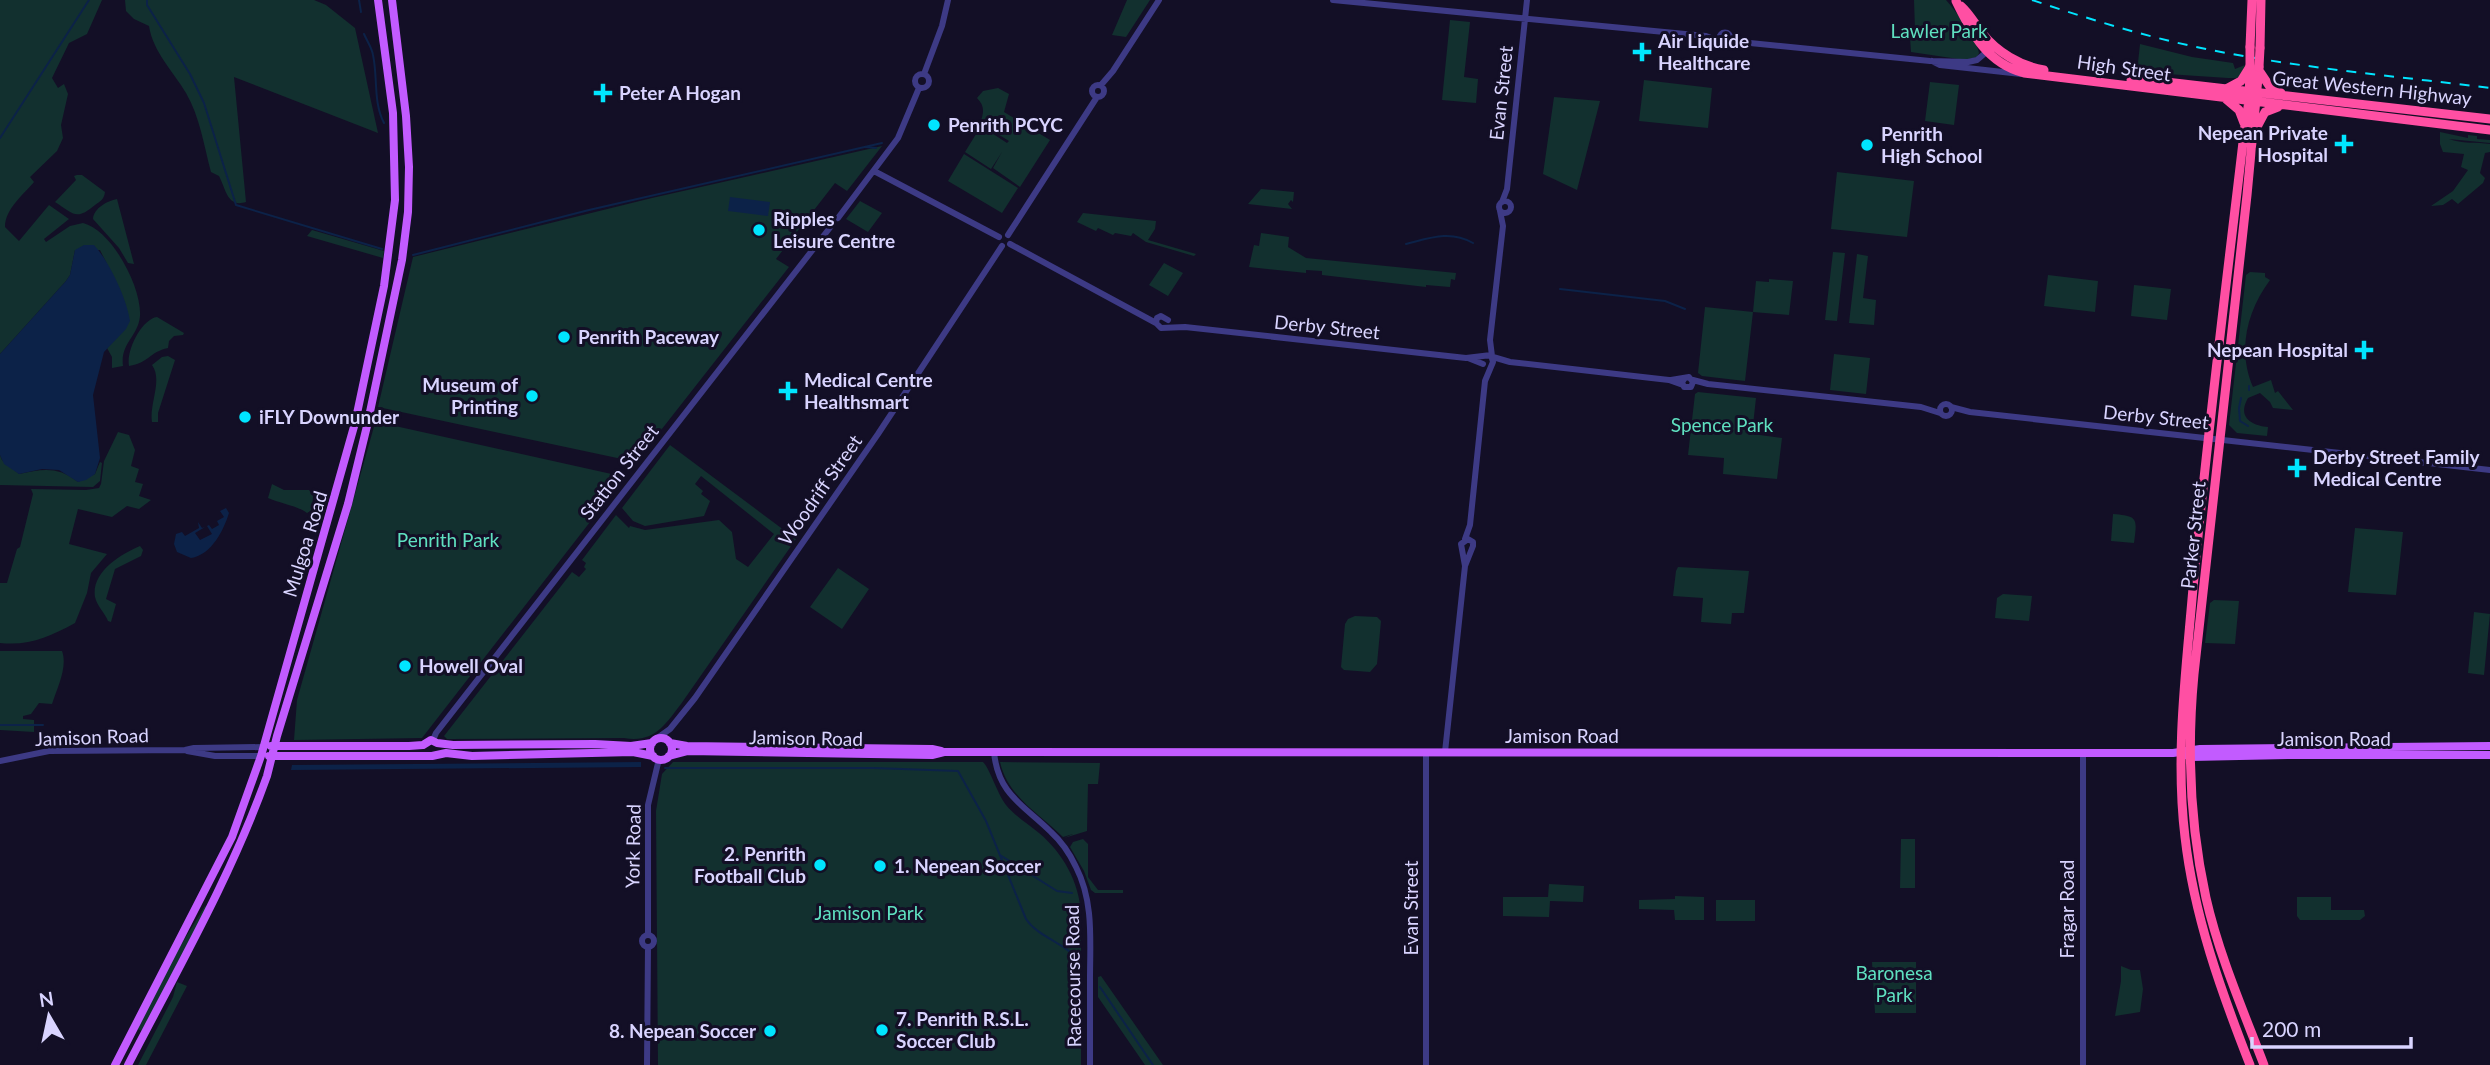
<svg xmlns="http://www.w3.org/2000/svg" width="2490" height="1065" font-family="Lato,sans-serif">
<rect width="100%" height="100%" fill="#130f26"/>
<path fill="#12302f" d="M0,0H102L87,34L69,43L52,78L58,88L64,84L68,94L61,125L63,138L57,151L30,177L34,182C23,195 5,209 5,227L19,241L49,205L69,219L44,239L46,242L70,226L83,223C112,230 142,288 140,316C138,337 120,343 123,366L112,368V357L107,348L115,339L109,268L100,250H75L70,275L66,281L0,354Z
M125,0H314L326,5L355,28L378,133L234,77L246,202C227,208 226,189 219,176L211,172C204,146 200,117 186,93C173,71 153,52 149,26L134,19L126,11Z
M1127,0H1150L1126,37L1112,35Z
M1914,0H1946C1957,13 1976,37 1979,53L1977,57L1965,60L1911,52L1910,37L1915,30Z
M1450,20L1470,22L1464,77L1478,79L1476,103L1442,100Z
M2140,44L2192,57L2233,63L2235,69L2245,65L2239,78H2228L2137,72Z
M1644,80L1712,88L1708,128L1639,121Z
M1930,82L1959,85L1954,125L1925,121Z
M998,88L1009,94L1004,112L1050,140L1020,187L993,168L1002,152L991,169L965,152L981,126L1007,143L1009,141L980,123C984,113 985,106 977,98L983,91Z
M1554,97L1600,101L1577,190L1543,174Z
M2440,132L2468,138V135L2477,136V139L2490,140V143L2449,139C2461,144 2477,142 2490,144V152L2485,153L2480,173L2485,178L2483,183L2458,204L2452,199L2443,205L2431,206L2453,191L2468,170L2461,167L2464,154L2443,152L2440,144Z
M882,146L847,191L835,183L776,259L789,267L636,462L378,407L413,257L652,198Z
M964,154L1018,188L1002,213L948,181Z
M1837,172L1914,181L1907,237L1831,229Z
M77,175H82L105,192C104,199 101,201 95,205C76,221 74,214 55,202L76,180L74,176Z
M1261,189L1294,192L1293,202L1291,200L1288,204L1292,209L1248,204Z
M117,199L134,264L128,263L119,248L93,219C94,208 107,201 117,199Z
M860,201L882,213L868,232L846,219Z
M1083,213L1156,221L1155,229L1148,240L1196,254L1194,256L1146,242L1133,233L1131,236L1115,233L1113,235L1098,228L1096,231L1077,222Z
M312,230L384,251L383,258L307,236Z
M1261,233L1289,237L1288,247L1306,258L1456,273L1455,280L1451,279L1450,287L1426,285V287L1322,275V271L1306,270V273L1249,267L1254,245L1259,246Z
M1833,252L1845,253L1837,321L1825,320Z
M1857,254L1868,256L1863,298L1876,300L1874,325L1849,323Z
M1164,263L1183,273L1168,296L1149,285Z
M2250,272L2265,273V277L2270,280C2247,311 2237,350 2253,387L2271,380L2275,393L2278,391L2293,410L2273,408L2270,402L2260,393L2248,398C2237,417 2251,425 2268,427L2267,436L2237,433L2229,425L2246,275Z
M2048,275L2098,281L2095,312L2044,306Z
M1769,279L1793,281L1789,315L1753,312L1756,281L1769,282Z
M2134,285L2171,289L2167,320L2131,316Z
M1705,307L1753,312L1745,381L1702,376L1698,373Z
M157,317L184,333L183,335L174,336L169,341L168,348C149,352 149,363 129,366C126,350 142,319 157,317Z
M1834,354L1870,358L1866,394L1830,390Z
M168,356L175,360L158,413V422H152C149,404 163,380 152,365L162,357Z
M1698,392L1756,398L1752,434L1782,438L1777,479L1723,474L1724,458L1688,455L1695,394Z
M377,422L625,477L422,738L294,740L297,700L375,423Z
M118,432L129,435L135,450L131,466L139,469L135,482L143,484L139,496L151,500L139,509L127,506L112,517L78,509L69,544L107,554L91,573L87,593L75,623C49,637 30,646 0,643V583H7L17,549L20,547L33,494L31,489L86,490L99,488L101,484L104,461Z
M670,445L796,539L681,704C664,726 654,743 624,738L447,739L444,736L572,572L579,577L586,569L584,567L586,563L582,560L616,515L629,528L630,526L645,530L719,520L732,532L736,559L748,567L774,534L701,476L695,484L703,491L701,494L710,501L704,516L645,526L633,521L622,508Z
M0,455L2,460L19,474C42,469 58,466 78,482L95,474L100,462L102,463L100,481L93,487L0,485Z
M272,484L284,490H309L313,496L312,510L307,513C298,506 279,503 268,498Z
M2113,514C2139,516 2137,519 2134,543L2111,541Z
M2355,528L2403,532L2396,595L2348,592Z
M140,546L143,550L141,556L115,569L106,599L116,604L111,622L108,621C105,613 97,606 95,597C91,572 121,554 140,546Z
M1678,567L1749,571L1744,613H1732L1731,624L1701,622L1703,598L1673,596L1676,571Z
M838,568L869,589L842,629L810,607Z
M2003,594L2032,596L2029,621L1995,618L1997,598Z
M2214,600L2239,601L2235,644L2205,643L2210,603Z
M2474,612L2490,614L2484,675L2468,673Z
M1355,616L1377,617L1381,621L1377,664L1370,672L1344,670L1341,667L1345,624L1348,619Z
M0,651H62C68,667 57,688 52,704L39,703L31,714L23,716V719L34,720V732L0,730Z
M673,762H983C990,769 997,793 1006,805C1015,816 1028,824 1039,833C1063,853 1079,882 1081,913V1065H658L656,811L662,774Z
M1000,762L1100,763L1098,784H1088L1087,831L1064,838L1073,834L1063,837C1039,813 1008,797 1000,762Z
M1083,839L1088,844V877L1098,890H1123V893H1095L1091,890L1084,871L1070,847L1073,842Z
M1901,839H1915V888H1900Z
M1549,884L1584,886L1583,902L1550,901L1549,917L1503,916V897H1548Z
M1675,896L1704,897V920H1675L1674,910L1639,909V900L1675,899Z
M2297,897H2331V910H2364L2365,916L2360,920H2300L2297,916Z
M1716,900H1755V921H1716Z
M205,906L207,907L142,1031L137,1029L179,948Z
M1872,962H1916V1013H1875Z
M2121,966L2131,970H2140L2143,989L2140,1012L2115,1016L2121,981Z
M1101,976L1163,1065H1145L1098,997V977Z
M177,982L187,986L146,1065H138L173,997Z"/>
<path fill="#0c2248" d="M730,197L770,202L768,216L728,211Z
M84,245H94C109,261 127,299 130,321L126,329L104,352L93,395L100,458L95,474L86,480L78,482L59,470L42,469L19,474L4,464L0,455V354L66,281L70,275L75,250Z
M226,508L229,513C224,529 212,555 191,558L177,552L174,544L176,534L182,532L185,536L199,528L198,522L202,528L205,527L195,533L200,540L212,534L207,526L209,525L212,529L219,525L217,521L224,517L220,511Z
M641,762V767L291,770L292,765Z"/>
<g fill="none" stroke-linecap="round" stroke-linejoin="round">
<path stroke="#0c2248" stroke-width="2" d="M147,0V5L190,74L204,103L236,205L382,249
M359,0L361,12
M364,34C367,41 372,48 373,55C378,78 373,102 384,123
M0,138L89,0
M866,147L876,148
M1406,244C1430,238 1450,230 1473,243
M413,255L589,210L882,143
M1560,289L1665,301L1685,309
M2249,390V386
M2241,398L2239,408L2240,421L2248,426
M0,725H43
M665,768H874L958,771L986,821L1026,919C1038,937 1063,942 1078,959
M1000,855L1057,891L1072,893
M1100,987L1153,1065"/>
<path stroke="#3d3a85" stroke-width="6" d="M1333,0L1706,36L1719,41
M1719.5 38a5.5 5.5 0 1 1 11 0a5.5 5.5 0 1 1-11 0Z
M1730,41L1930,61L1968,62L1977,60L1990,49
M1932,61L1940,65L2021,74
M915 81a7 7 0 1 1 14 0a7 7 0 1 1-14 0Z
M924,74L942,26L948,0
M1092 91a6 6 0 1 1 12 0a6 6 0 1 1-12 0Z
M1101,85L1113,71L1159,0
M874,171L999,237
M1499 207a6 6 0 1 1 12 0a6 6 0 1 1-12 0Z
M1502,202L1507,189L1527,0
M838,218L898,138L919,88
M1008,235L1097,97
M1010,244L1156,323
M1168,320L1161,316L1157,318L1156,323L1161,328L1185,327L1466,358L1491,355L1493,362L1485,381L1470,525L1465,539
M1492,356L1490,340L1503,226L1500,211
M1493,357L1510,362L1669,380L1683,385
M1468,358L1483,364
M1671,380L1689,377L1693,382L1691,387H1684L1682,382L1685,378
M1693,380L1708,384L1921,407L1940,413
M1940 410a6 6 0 1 1 12 0a6 6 0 1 1-12 0Z
M1951,407L1970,412L2340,453L2344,458L2349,454L2490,470
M656,739L670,729L695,698L878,434L1002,246
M433,740L436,733L832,225L831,219L838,218
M187,751L215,756H261
M994,752C998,795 1024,805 1051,832C1062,842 1070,854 1076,867C1094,902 1090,941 1090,979C1090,1007 1090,1036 1090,1065
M1445,752L1465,566L1473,546V542L1468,539L1461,544L1465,566
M2083,752V1065
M0,761L49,751L185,750L194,748L264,747
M648,935V805L659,759
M642 941a6 6 0 1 1 12 0a6 6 0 1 1-12 0Z
M647,1065L648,947
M1426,1065V752"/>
<path stroke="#c25bff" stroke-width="8" d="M650 749a11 11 0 1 1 22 0a11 11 0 1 1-22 0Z
M670,743L687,746L932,749L941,751
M271,746H409L423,745L431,740L437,743L453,745L595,744L631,746L652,743
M2186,755L2191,757L2291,755H2490
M269,756H432L446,753L472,756L633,752L653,756
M669,756L688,751L932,755L944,752L2173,753L2200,749L2490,746
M115,1065L232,837L261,756L355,423L384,286L395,200L393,113L378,0
M128,1065C177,970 231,877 267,776L277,736L348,504L367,426L402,260L408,212L409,167L406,116L392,0"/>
<path stroke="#ff4fa3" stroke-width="9" d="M1956,1C1972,34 1987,63 2024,73L2490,130
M1961,6C1970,14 1975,24 1982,33C1997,52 2020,66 2044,70
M2250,47L2252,0
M2260,48L2261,0
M2250,66L2249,101L2245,125C2227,279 2207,434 2193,588C2186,671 2175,754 2185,837C2194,916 2221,991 2250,1065
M2259,67L2247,195L2194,674C2187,748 2190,825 2206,898C2219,955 2243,1010 2264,1065
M2260,72L2270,87L2281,93
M2131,80L2166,82L2490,119
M2228,88L2241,81L2249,68
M2226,99L2239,110L2244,123
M2257,127L2265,112L2278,107"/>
<path stroke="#00e5ff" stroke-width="2" stroke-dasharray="10 9" stroke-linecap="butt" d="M2032,0C2089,19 2146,37 2206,49C2299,68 2395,76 2490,88"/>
<path stroke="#ff4fa3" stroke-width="9" d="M2250,66V47
M2259,67L2260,48"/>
</g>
<g fill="#00e5ff" stroke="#130f26" stroke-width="2.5">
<path d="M1638.5 41.5h7v7h7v7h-7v7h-7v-7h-7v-7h7z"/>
<path d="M599.5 82.5h7v7h7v7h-7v7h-7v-7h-7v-7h7z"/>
<circle cx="934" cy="125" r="7"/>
<path d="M2340.5 133.5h7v7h7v7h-7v7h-7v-7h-7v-7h7z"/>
<circle cx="1867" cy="145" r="7"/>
<circle cx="759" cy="230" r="7"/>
<circle cx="564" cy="337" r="7"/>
<path d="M2360.5 339.5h7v7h7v7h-7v7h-7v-7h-7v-7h7z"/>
<path d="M784.5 380.5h7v7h7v7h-7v7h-7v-7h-7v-7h7z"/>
<circle cx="532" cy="396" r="7"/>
<circle cx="245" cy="417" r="7"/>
<path d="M2293.5 457.5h7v7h7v7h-7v7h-7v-7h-7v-7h7z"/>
<circle cx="405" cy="666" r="7"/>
<circle cx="820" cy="865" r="7"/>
<circle cx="880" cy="866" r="7"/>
<circle cx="882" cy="1030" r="7"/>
<circle cx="770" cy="1031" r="7"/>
</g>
<g text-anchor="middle" stroke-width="6" stroke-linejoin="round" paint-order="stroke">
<g font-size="19" fill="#5fe0c0" stroke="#130f26">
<text x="1939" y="38">Lawler Park</text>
<text x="1722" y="432">Spence Park</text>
<text x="448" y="547">Penrith Park</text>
<text x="869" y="920">Jamison Park</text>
<text x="1894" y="980">Baronesa<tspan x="1894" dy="22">Park</tspan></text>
</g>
<g font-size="19" font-weight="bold" fill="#d9d4ff" stroke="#130f26" text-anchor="start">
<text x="1658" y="48">Air Liquide<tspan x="1658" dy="22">Healthcare</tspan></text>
<text x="619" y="100">Peter A Hogan</text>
<text x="948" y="132">Penrith PCYC</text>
<text x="2328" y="140" text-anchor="end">Nepean Private<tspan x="2328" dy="22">Hospital</tspan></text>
<text x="1881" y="141">Penrith<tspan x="1881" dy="22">High School</tspan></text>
<text x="773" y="226">Ripples<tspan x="773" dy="22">Leisure Centre</tspan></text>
<text x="578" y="344">Penrith Paceway</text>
<text x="2348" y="357" text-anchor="end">Nepean Hospital</text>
<text x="804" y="387">Medical Centre<tspan x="804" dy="22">Healthsmart</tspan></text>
<text x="518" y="392" text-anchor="end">Museum of<tspan x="518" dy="22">Printing</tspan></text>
<text x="259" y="424">iFLY Downunder</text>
<text x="2313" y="464">Derby Street Family<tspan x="2313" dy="22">Medical Centre</tspan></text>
<text x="419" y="673">Howell Oval</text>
<text x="806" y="861" text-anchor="end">2. Penrith<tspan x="806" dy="22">Football Club</tspan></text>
<text x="894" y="873">1. Nepean Soccer</text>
<text x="896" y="1026">7. Penrith R.S.L.<tspan x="896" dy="22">Soccer Club</tspan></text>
<text x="756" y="1038" text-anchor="end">8. Nepean Soccer</text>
</g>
<g font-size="19" fill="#d9d4ff" stroke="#130f26">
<text transform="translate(2124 68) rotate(8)" y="7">High Street</text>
<text transform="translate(2372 88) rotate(6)" y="7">Great Western Highway</text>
<text transform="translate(1501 93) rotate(-84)" y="7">Evan Street</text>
<text transform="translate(1327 327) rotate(6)" y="7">Derby Street</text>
<text transform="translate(2156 417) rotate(6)" y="7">Derby Street</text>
<text transform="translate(619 472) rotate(-52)" y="7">Station Street</text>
<text transform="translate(820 490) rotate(-55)" y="7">Woodriff Street</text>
<text transform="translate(2193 535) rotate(-84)" y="7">Parker Street</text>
<text transform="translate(305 544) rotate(-73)" y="7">Mulgoa Road</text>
<text x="1562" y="743">Jamison Road</text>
<text transform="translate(92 737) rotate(-2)" y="7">Jamison Road</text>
<text transform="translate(806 738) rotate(1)" y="7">Jamison Road</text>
<text x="2334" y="746">Jamison Road</text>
<text transform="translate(633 846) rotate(-89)" y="7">York Road</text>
<text transform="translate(1411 908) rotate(-90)" y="7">Evan Street</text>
<text transform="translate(2067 909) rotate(-90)" y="7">Fragar Road</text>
<text transform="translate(1073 976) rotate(-91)" y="7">Racecourse Road</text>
</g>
</g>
<g transform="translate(49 1016) rotate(351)" stroke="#130f26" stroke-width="5" paint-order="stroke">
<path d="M0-5L12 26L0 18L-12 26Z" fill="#d9d4ff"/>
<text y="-10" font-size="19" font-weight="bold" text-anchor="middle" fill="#d9d4ff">N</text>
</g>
<path d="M2252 1037v10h159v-10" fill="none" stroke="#d9d4ff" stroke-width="3.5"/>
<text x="2262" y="1037" font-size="21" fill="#d9d4ff" stroke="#130f26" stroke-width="5" paint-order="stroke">200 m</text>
</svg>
